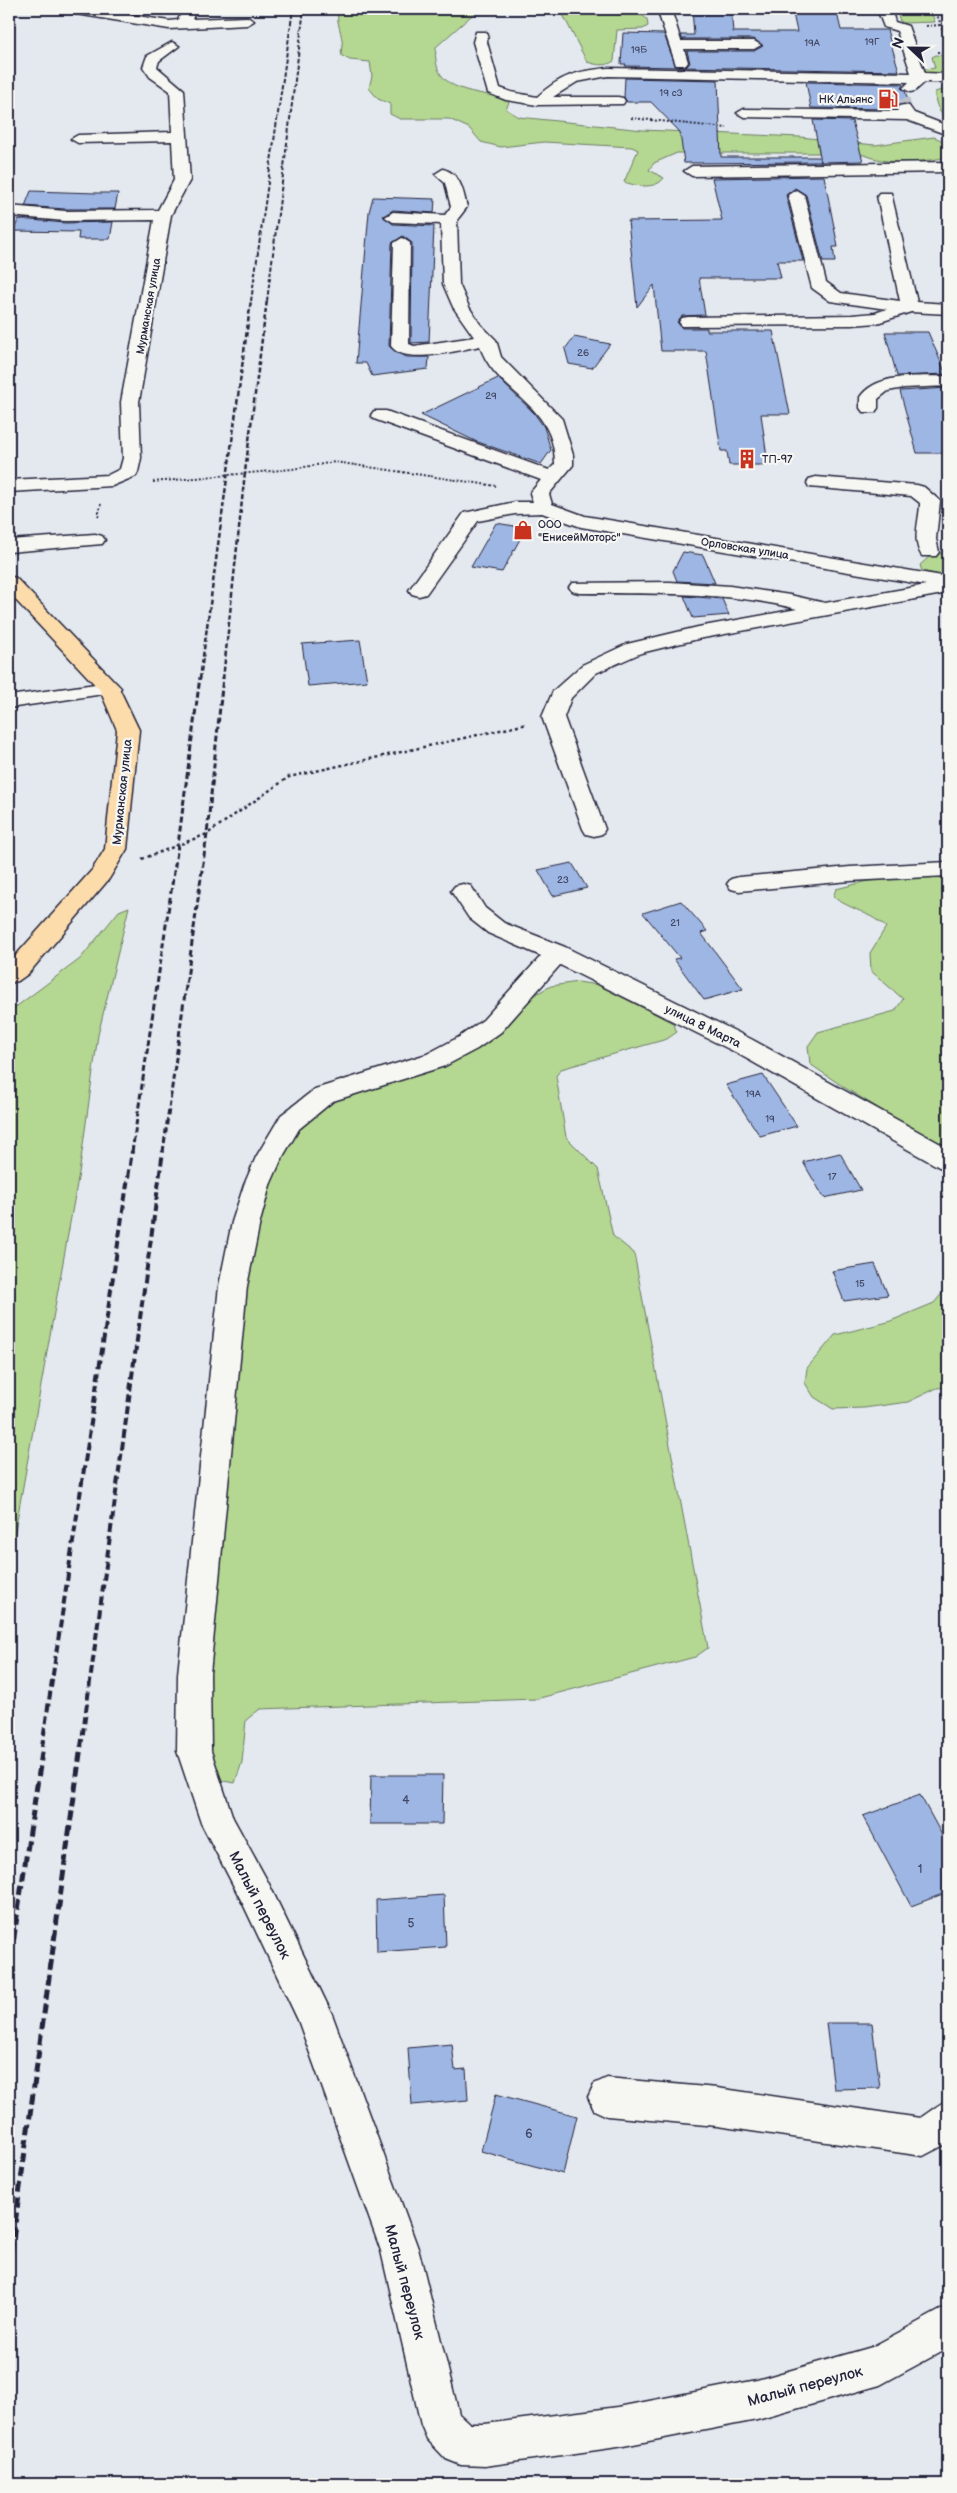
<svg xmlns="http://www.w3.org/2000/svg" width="957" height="2493" font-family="'Balsamiq Sans',sans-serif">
<rect width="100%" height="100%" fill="#e4e9ef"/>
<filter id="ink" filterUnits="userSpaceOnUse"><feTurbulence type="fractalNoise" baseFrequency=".02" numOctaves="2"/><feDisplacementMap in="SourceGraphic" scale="10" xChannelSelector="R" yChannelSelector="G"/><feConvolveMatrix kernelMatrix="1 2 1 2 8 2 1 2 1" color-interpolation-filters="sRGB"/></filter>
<g filter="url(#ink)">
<path fill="#b4d791" stroke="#6b7c66" d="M339,9H479L436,47C430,95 479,90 510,100L506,109L519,117L643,130L800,137L875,145L934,137L948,143V157C930,161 899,164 881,160C871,158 864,154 854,153H677L654,163L649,170L664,178C655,190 636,186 624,182L638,150L632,147L544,142L501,147L481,142L469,128L449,119H400L390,114V104L378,99L369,88L372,76L370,62L350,60L342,56C340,50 343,46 342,40C341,30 335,20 339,9Z
M560,9H634L647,19L648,26L643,29L617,30L614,61C605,67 597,65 587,62Z
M896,9H930L935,22L904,23L900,21Z
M936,55L948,56V75L922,74L923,69L935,68L932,57Z
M948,88V121C940,115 934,102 935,92Z
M948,551V577L922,571L920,565L929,557Z
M948,875V1151L842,1086L810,1064L808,1046L818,1032L895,1011L903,999L871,971L870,953L886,927C869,912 852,910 833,897L836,889L872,880Z
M129,907L98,1035L80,1167L9,1565V1012L80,959L119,911Z
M578,982L598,985L673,1023L677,1032L667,1039L561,1069L556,1076L566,1137L598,1169L613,1236L634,1253L708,1648L695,1657L536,1699L260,1709L246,1720L242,1762L235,1783L223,1781L212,1764L209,1675L242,1286L264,1190L296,1128L330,1102L391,1081L436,1069L474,1049L532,996L551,986Z
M948,1286V1387L937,1388L908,1402L864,1408L833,1409L814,1397L805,1383L807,1368L835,1335L888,1322L934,1303Z"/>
<path fill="#9eb6e3" stroke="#22223b" d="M692,9H731L733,32H797L792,9H836L841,30H887L899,71L625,66L626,64H621L623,33L664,34L676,67H686L690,63L687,51H754L763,46L754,39H682L681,35H694Z
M625,78L718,80L721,157H820L821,162L684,163L680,132L651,102H627L624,97Z
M806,82L903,84L901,88L905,91L909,104H899L895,109L811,108Z
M813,120L852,121L863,161L821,162Z
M824,176L838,247H833L835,262H823L806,195L795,188L786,195L803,261H777L781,278H699L705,315L682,316L677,322L682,328H707V331H773L790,414H761L768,465H729L727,451H721L706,351H661L654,285L637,307L628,221L722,220L712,178Z
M31,191L96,193H118L115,209H65L25,206Z
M373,197L435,199L434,213L393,210L383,216L393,224L434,226L429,342L411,343L412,243L403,236L392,243L389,346L397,353L407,357H429L428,369L372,376L366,363H356L369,212Z
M19,219L65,223L113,222L110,239H78L79,232L13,231Z
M885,332H928L946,374L897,376Z
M574,337L610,344L592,368L569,364L565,349Z
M498,378L534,413L544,427L551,450L541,464L475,441L421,415Z
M948,388V453H917L900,391Z
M496,523L526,528L502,572L471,567Z
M683,552L703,555L715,583L677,581L673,571Z
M684,596L722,599L729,615L693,618Z
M360,640L367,681L308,686L302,644Z
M572,863L587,888L553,896L538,870Z
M681,901L707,931L701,933L743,989L704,1000L674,959L680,958L643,913Z
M763,1075L797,1126L760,1136L726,1085Z
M840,1153L861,1190L824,1198L803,1162Z
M875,1264L888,1295L844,1301L832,1271Z
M371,1775H443L442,1824H370Z
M920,1795L948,1846V1892L911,1906L863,1816Z
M444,1895L446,1947L377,1952L376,1900Z
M826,2023H872L880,2088L834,2089Z
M452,2044L455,2070L466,2069L468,2100L412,2105L408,2048Z
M496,2094L577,2116L563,2174L481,2151Z"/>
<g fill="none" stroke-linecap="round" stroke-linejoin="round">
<path stroke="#bdc1cb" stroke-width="15" stroke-dasharray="15 8" stroke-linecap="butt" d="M902,99L904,109"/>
<defs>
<path id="minor" d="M63,9H94L169,21L178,20L183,9H197L192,19L247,17L254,21L247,25L169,29L70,13Z
M657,9H671L681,41H754L761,45L754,49H684L688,62L686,65H676Z
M877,9H891L895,22L908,26L925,73L948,74V82H925L915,91L910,92L903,88L909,82L608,76L577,82L553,97H618L623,98L625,101L623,104L537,105L506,100L488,93L473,42L476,32H486L488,35L487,42L500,88L511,92L537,97C561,75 577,71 608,68L911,73L897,31L884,27Z
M172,42L179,46L159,61L157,67L184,90L190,180L171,215L139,402L141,458L138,472L136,476L112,486L9,492V480L108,475L120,469L123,458L121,402L154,220L65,221L9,216V206L65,211L158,210L174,180L172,141L78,143L71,139L78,135L172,132L170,91L150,77L143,67L147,56Z
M904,105L909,106L914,113L948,126V135L907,120L744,117L737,113L744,109L898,111L897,109L899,106Z
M948,162V172L692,176L684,171L692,166Z
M443,169C461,174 463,191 467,207L457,220L459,284L469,307L480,324L496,340L501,357L562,419L573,455V465L549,494L552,504L585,516L948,577V593L698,639L641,653L596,673L571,698L564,717L605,829L602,834L594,836L586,834L583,829L542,717L553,691L582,665L627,644L698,627L797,609C727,591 651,594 579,593L572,591L569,587L572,583L670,582L730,586L790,595L825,603L926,585L581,527L542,513L515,514L478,521L426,594L419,596L412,594L409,590L464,513L515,502H533L530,493L541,480L374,419L371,415L374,411H386L549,470L555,464C555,401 495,394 480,346C459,350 405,366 391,346L394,243L402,238L410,243L409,344L414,346L474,337L453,307L443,284L441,224L393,222L385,217L393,212L445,215L451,207L445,183L435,174Z
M796,190L804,195L826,282L841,293L900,301L877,196L879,193H891L917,302L948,304V314L911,312L877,323L852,325L682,326L679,322L682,318L688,317L852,315L875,313L887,309L830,301L812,288L788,195Z
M948,376V386L904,388L888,391L878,399V408L875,412H863L860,408V397C877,372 921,377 948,376Z
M816,477L917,485L924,487L940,501L936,539L939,552L936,556H922C911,540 920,520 920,503L911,496L809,487L807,483L809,479Z
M95,534L102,536L105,540L102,544L9,552V540Z
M110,682L117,684L121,688L117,692L9,708V696Z
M948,862V876L850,881L739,891L731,889L727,884L731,879L739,877L850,867Z
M463,884L471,886L485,908L504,923L565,947L751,1039L948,1148V1170L939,1167L733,1051L560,965L501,1032L477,1049L445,1066L333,1101L299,1129L282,1158L270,1185L260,1222L247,1286L210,1674L211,1751L233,1818L268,1882L332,2014L419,2251L459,2414L470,2424H485L618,2407L757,2380L872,2347L948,2306V2348L880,2385L757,2420L618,2447L485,2466L461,2465L446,2459L427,2439L421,2425L381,2251L298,2020L244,1906L201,1823L177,1751L178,1674L219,1286L232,1222L244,1185L256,1157L281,1115L315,1089L427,1054L459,1037L483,1020L541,956L488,933L469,918L451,891L455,886Z
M607,2078L717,2088L920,2118C930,2112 937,2105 948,2100V2143L923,2156L717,2126L607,2116L594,2110L588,2097L594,2084Z"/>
<path id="major" d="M9,576L16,578L117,684L139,730L127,849L109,879L28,974L18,981L9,983V963L92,870L105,849L117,730L100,690L9,593Z"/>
</defs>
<use href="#minor" stroke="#22223b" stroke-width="3"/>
<use href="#major" stroke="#22223b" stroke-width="3"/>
<path stroke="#22223b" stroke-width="2" stroke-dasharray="2 2" stroke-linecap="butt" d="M935,9L948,44
M926,26L941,25
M937,52H948
M631,118L727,128
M153,482L292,469L335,462L496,486
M98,517L101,504"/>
<path stroke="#22223b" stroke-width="2.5" stroke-dasharray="3 3" stroke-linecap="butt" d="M142,859L207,834L289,777L527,724"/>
<use href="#minor" fill="#f6f6f2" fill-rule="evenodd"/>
<use href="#major" fill="#fddcac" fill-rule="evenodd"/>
<path stroke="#22223b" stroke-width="2" stroke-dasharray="4.5 2" stroke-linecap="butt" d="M251,301L293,9
M267,301L304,9"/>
<path stroke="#22223b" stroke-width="2.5" stroke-dasharray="5 2.5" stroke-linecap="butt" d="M200,679L251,300
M223,679L245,472L267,300"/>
<path stroke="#22223b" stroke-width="3" stroke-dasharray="6 3" stroke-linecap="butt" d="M132,1152L178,845L200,677
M163,1152L207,834L223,677"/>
<path stroke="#22223b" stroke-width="4" stroke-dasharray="8 4" stroke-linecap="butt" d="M42,1747L132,1151
M81,1747L163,1151"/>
<path stroke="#22223b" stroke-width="5" stroke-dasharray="10 5" stroke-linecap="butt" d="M9,1969L43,1746
M9,2267L81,1746"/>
</g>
</g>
<defs>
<symbol id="fuel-bare" viewBox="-9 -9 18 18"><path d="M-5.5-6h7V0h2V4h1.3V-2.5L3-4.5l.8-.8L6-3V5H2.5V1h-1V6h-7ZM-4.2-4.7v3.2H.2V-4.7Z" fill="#c8321e" stroke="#f6f6f2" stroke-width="2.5" paint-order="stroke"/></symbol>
<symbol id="building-bare" viewBox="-9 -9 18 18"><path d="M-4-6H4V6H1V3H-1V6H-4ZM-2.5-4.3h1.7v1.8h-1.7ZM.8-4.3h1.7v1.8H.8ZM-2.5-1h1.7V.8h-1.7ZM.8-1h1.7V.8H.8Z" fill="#c8321e" stroke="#f6f6f2" stroke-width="2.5" paint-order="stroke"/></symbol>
<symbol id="shop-bare" viewBox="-9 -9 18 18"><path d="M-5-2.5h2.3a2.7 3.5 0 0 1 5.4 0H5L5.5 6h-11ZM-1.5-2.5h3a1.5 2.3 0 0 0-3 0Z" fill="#c8321e" stroke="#f6f6f2" stroke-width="2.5" paint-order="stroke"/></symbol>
</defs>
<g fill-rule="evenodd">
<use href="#fuel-bare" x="874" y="85" width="28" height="28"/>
<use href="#building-bare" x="733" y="445" width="28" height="28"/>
<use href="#shop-bare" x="509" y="516" width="28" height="28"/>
</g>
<g text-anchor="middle" stroke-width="4.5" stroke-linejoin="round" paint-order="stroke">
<g font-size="10" fill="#414765">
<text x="872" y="45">19Г</text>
<text x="812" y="46">19А</text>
<text x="639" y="53">19Б</text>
<text x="671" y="96">19 с3</text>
<text x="583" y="356">26</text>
<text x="491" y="399">29</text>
<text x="563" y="883">23</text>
<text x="675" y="926">21</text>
<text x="753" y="1097">19А</text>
<text x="770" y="1122">19</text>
<text x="832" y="1180">17</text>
<text x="860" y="1287">15</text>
</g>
<g font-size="11" fill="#22223b" stroke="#f6f6f2" text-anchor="start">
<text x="873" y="103" text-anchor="end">НК Альянс</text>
<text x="762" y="463">ТП-97</text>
<text x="538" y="528">ООО<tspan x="538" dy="13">"ЕнисейМоторс"</tspan></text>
</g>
<g font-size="11" fill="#22223b" stroke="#f6f6f2">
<text transform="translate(148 306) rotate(-80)" y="4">Мурманская улица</text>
<text transform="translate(745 548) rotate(9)" y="4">Орловская улица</text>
</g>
<g font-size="12" fill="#22223b" stroke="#f6f6f2">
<text transform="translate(122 792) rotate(-84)" y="4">Мурманская улица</text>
<text transform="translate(703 1026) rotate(26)" y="4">улица 8 Марта</text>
</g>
<g font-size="12" fill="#414765">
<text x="406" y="1804">4</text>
<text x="920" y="1873">1</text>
<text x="411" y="1927">5</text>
<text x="529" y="2138">6</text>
</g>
<g font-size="15" fill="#22223b" stroke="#f6f6f2">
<text transform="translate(260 1905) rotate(63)" y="5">Малый переулок</text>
<text transform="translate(405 2282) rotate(75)" y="5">Малый переулок</text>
<text transform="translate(805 2386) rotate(-15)" y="5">Малый переулок</text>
</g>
</g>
<rect width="957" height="2493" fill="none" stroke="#f6f6f2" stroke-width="30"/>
<rect x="15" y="15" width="927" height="2463" fill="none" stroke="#22223b" stroke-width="2" filter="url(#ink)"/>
<g transform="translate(910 48) rotate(292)" stroke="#f6f6f2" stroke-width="4" paint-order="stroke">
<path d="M0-4L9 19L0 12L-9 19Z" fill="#22223b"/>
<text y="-8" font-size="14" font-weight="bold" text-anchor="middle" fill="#22223b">N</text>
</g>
</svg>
